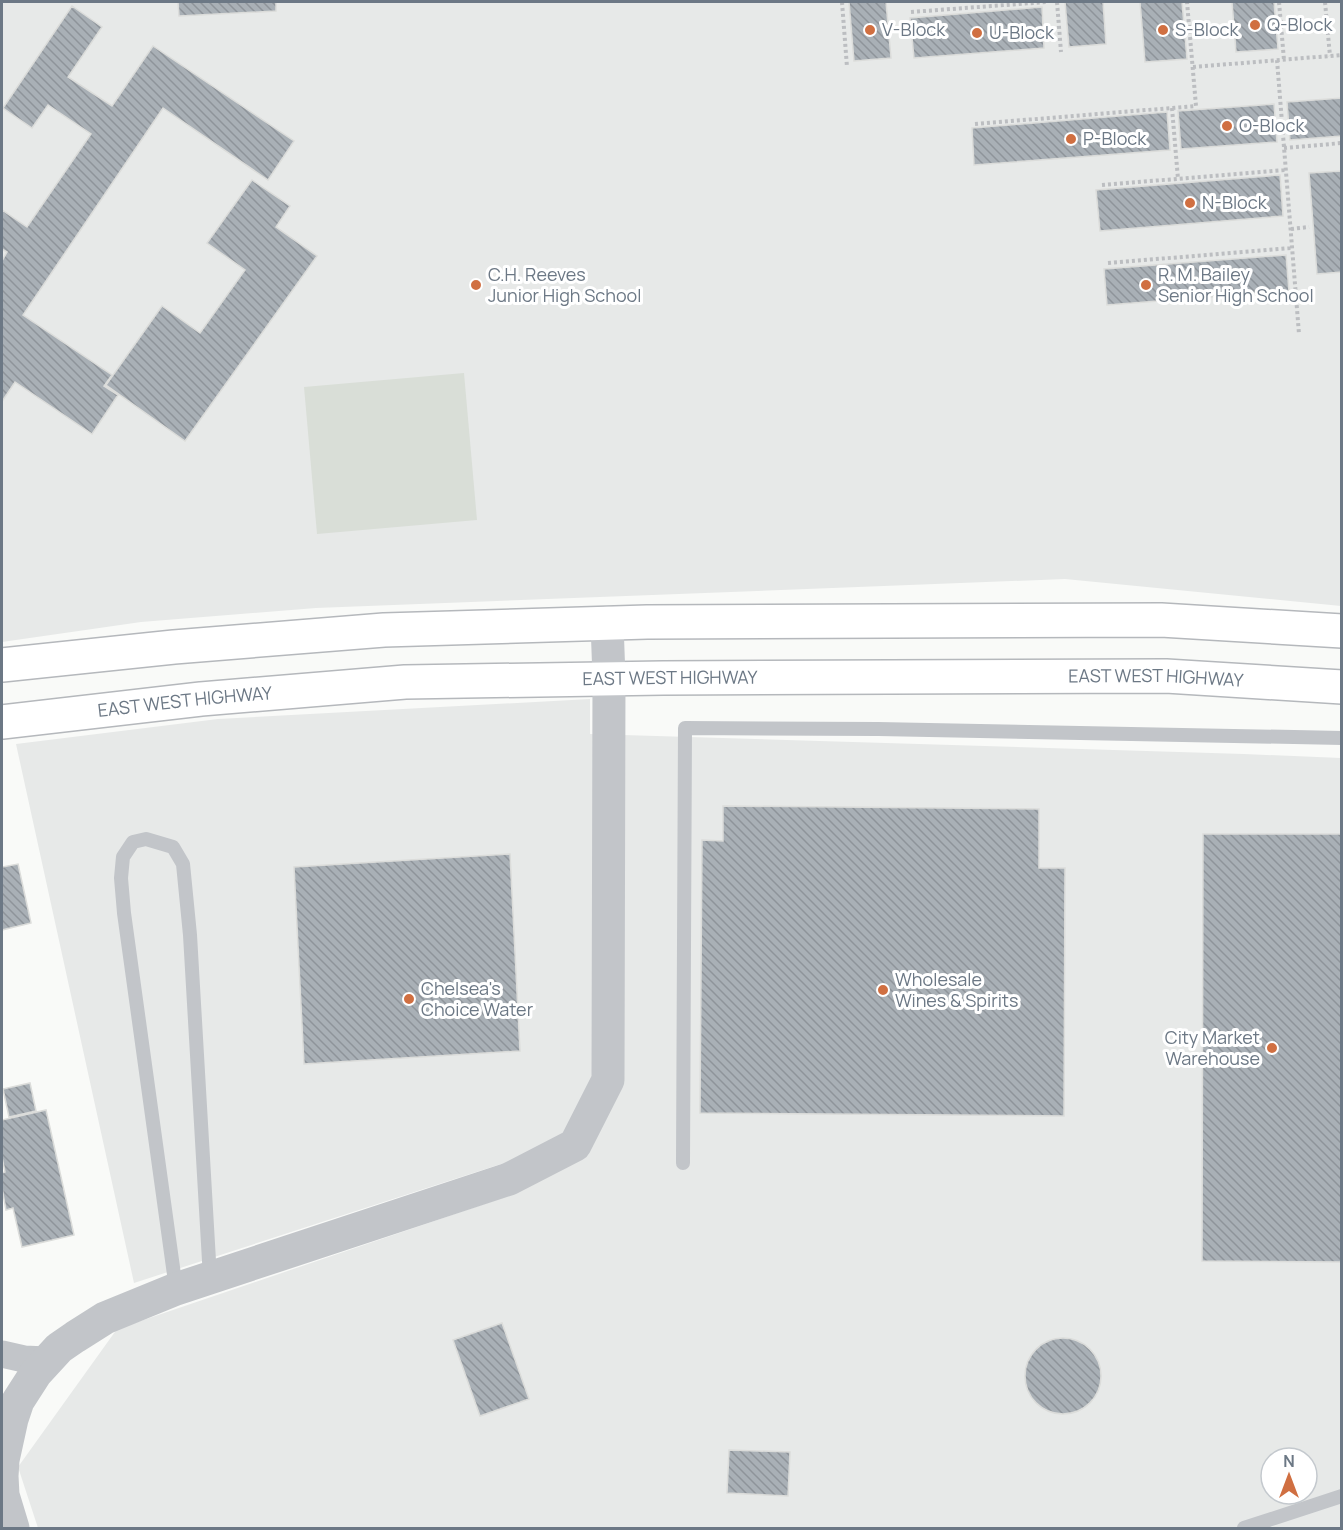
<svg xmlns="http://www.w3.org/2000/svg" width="1343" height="1530" font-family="Manrope,sans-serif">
<defs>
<pattern id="building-back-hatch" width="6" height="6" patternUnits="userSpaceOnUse" patternTransform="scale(1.5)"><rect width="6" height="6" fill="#a9b0b6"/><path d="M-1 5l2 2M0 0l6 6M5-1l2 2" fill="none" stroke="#8e949a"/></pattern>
</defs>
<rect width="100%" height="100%" fill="#f9faf8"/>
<path fill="#e7e9e8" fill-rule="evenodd" d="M2,2H1341V606L1065,579L316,608L141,622L2,642Z
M590,699V734L1244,754L1341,758V1528H38L18,1467L117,1329L511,1195L501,1164L134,1283L16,744L218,719ZM1271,1458H1307V1494H1271Z"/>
<path fill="#d9ded7" d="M464,373L477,520L317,534L304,387Z"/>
<path fill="url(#building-back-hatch)" stroke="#dbdcda" stroke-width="1.5" d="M178,2H276V11L179,16Z
M849,2H886L891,58L854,61Z
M1065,2H1103L1106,44L1069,47Z
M1140,2H1182L1187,59L1145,62Z
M1232,2H1274L1278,49L1236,52Z
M72,6L102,27L68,77L112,106L153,46L294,141L268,180L163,108L23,315L112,375L104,386L118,395L92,434L15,382L3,400L2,398V261L7,252L2,249V210L27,227L91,134L48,105L32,128L3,108Z
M1042,7L1044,48L914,58L910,18Z
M1342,98V136L1290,140L1287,102Z
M1274,104L1277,142L1181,149L1178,111Z
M1167,112L1170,150L974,165L972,128Z
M1342,171V272L1317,274L1309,173Z
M1280,175L1283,216L1100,231L1096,190Z
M252,180L290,206L276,227L317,256L185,441L106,385L162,306L200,333L245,270L207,243Z
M1286,255L1289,291L1107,305L1104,269Z
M723,806L1039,809V868H1065L1064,1116L700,1113L702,840L723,841Z
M1203,834H1342V1262L1202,1261Z
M510,854L520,1051L304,1064L294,867Z
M18,864L31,923L2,930V867Z
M30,1083L36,1111L9,1117L3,1089Z
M46,1110L74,1235L22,1247L13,1208L6,1210L2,1188V1173L5,1172L2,1157V1120Z
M502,1323L529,1399L480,1416L453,1340Z
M1025 1376a38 38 0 1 1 76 0a38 38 0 1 1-76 0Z
M729,1450L790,1452L788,1496L727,1493Z"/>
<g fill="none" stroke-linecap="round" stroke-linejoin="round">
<defs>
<g id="trunk">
<path d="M2,665L174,647L384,630L647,622L1161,620L1342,631"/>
<path id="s1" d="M2,722L201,699L405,682L663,678L1166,676L1342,687"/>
</g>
</defs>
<use href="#trunk" stroke="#b5b8bc" stroke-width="36"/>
<path stroke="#bcbec1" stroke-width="4" stroke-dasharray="3 3" stroke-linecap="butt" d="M842,2L847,67
M1057,2L1061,52
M1279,2L1284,60
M1325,2L1330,56
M911,12L1046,2
M1277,60L1299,334
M1193,67L1342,55
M1172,108L1178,179
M975,124L1196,106L1187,2
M1284,148L1342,143
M1102,185L1286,170
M1291,229L1309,227
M1108,263L1292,248"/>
<path stroke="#c2c5c9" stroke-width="14" d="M683,1163L685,728L878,729L1342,738
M176,1289L124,913L121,878L123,857L133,842L146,839L173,847L183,864L190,935L210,1278
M1244,1528L1342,1496"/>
<path stroke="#c2c5c9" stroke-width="27" d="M2,1354L24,1359L47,1360"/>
<path stroke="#c2c5c9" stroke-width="33" d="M13,1528L3,1495L2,1476L3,1460L12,1419L18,1401L36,1373L59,1348L75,1337L105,1318L176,1289L509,1179L575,1145L608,1080L609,678L607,623"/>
<use href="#trunk" stroke="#fff" stroke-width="33"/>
</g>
<g fill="#d06f41" stroke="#fff" stroke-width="2">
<circle cx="1255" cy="25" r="6"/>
<circle cx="870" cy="30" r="6"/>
<circle cx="1163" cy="30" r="6"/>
<circle cx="977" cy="33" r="6"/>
<circle cx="1227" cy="126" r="6"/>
<circle cx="1071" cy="139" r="6"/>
<circle cx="1190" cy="203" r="6"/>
<circle cx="476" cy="285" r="6"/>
<circle cx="1146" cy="285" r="6"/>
<circle cx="883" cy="990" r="6"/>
<circle cx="409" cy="999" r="6"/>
<circle cx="1272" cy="1048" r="6"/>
</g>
<g text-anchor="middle" stroke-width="6" stroke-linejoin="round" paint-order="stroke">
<g font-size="18" fill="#6c7885" stroke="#fff" text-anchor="start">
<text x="1267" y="31">Q-Block</text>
<text x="882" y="36">V-Block</text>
<text x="1175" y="36">S-Block</text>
<text x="989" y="39">U-Block</text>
<text x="1239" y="132">O-Block</text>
<text x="1083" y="145">P-Block</text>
<text x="1202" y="209">N-Block</text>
<text x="488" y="281">C.H. Reeves<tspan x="488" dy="21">Junior High School</tspan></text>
<text x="1158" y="281">R. M. Bailey<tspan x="1158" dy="21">Senior High School</tspan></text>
<text x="895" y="986">Wholesale<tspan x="895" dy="21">Wines &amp; Spirits</tspan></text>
<text x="421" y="995">Chelsea's<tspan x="421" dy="21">Choice Water</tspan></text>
<text x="1260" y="1044" text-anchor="end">City Market<tspan x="1260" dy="21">Warehouse</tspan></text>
</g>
<g font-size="18" fill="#6c7885" stroke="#fff">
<text dy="6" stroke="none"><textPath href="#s1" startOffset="670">EAST WEST HIGHWAY</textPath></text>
<text dy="6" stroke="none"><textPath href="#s1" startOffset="1156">EAST WEST HIGHWAY</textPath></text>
<text dy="6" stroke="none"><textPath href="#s1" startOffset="184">EAST WEST HIGHWAY</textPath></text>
</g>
</g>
<rect width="1343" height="1530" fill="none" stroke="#6c7885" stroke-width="6"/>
<g transform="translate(1289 1476)"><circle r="28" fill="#ffffff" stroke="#c4c9ce" stroke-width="1.5"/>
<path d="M0-4.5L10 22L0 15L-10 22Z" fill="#d06f41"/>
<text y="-9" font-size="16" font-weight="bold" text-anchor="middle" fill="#6c7885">N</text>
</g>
</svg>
